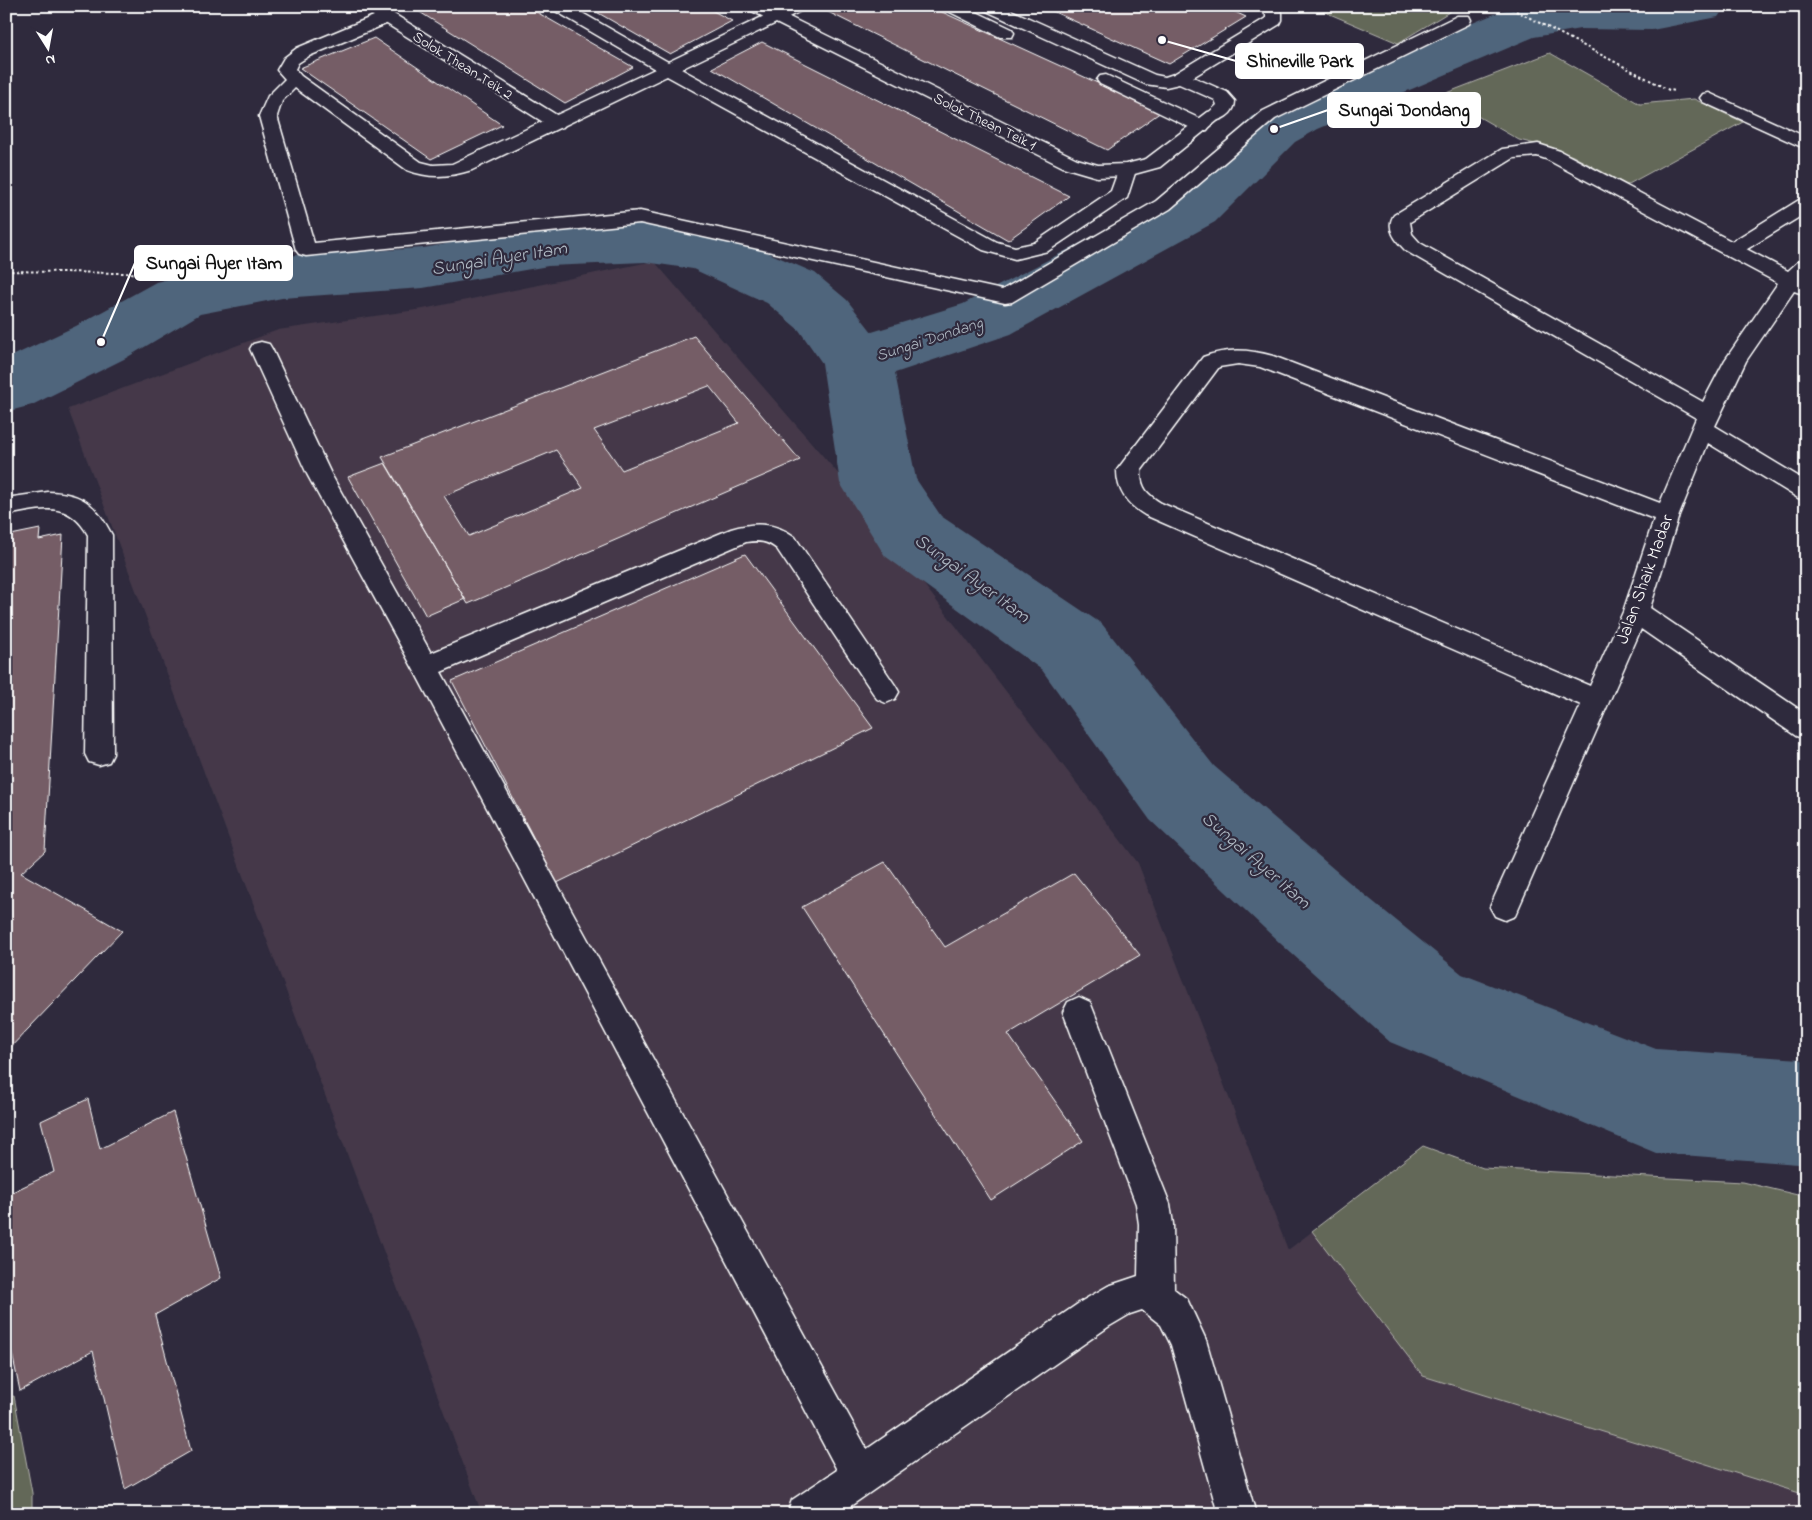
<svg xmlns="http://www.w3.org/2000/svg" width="1812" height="1520" font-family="'Indie Flower',sans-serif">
<rect width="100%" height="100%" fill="#2f2a3d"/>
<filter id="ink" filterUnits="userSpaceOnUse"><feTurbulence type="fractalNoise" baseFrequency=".02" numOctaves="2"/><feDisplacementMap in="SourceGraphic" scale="10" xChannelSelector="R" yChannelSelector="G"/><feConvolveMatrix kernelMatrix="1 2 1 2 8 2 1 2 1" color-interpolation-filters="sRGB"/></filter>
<g filter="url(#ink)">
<path fill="#443949" d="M654,261L842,478L1138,863L1288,1250L1423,1146L1483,1168L1743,1182L1806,1197V1514H482L68,409L278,330L423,309Z"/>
<path fill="#646759" stroke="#b2b3ac" d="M1311,6H1459L1398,43Z
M1550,53L1640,104L1694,99L1743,122L1627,185L1573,156L1551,148L1519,140L1441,95Z
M1423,1146L1483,1168L1743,1182L1806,1197V1495L1423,1376L1312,1231Z
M14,1396L32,1493V1514H6V1398Z"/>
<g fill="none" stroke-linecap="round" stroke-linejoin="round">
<path fill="#50657b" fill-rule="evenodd" d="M1726,6L1718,17L1652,30L1580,29L1534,37L1318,129L1295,142L1215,222L1011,334L895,373L916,479L941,516L1102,624L1214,766L1349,882L1462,974L1656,1049L1800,1059L1806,1062V1168L1798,1164L1656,1153L1390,1042L1281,944L1150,820L1042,670L885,556L840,483L822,363L799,330L767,303L693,269L645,262L548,266L423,288L282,298L200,314L126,358L32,405L6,412V359L76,326L156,282L180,276L282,256L423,248L548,226L645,222L709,231L732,237L815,273L847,300L872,332L963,304L1171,196L1253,116L1276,103L1502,11L1523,6Z"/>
</g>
<path fill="#755d66" stroke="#fff" fill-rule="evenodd" d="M410,6H526L633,67L565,103Z
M586,6H704L732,21L670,54Z
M823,6H929L1161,112L1107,150L820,8Z
M1041,6H1181L1192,11L1200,6H1222L1246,17L1169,64Z
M374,38L502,125L431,159L300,68Z
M762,42L1069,196L1008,240L712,68Z
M694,336L800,460L468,604L382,457ZM709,386L739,423L622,470L594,430ZM556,450L583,488L469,536L444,496Z
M385,463L465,599L426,616L348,477Z
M40,529L39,540L63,535L45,851L21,873L122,931L6,1052V536Z
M745,554L873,728L557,883L452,681Z
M885,862L945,947L1074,873L1140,955L1008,1034L1083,1141L991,1200L802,907Z
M88,1099L100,1149L173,1112L221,1278L155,1315L191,1451L125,1489L93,1351L20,1391L6,1325V1195L54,1172L41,1121Z"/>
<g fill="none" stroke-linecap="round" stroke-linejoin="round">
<defs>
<path id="service" d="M550,6H570L668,62L785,6H807L805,9L681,69L997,242L1015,247L1034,243L1111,191L1120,166L1127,164L1134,166L1136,170L1127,198L1048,251L1015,259L983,250L667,76L472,170C449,177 430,179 407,170L295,88L282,101L277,116L314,243L640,211L1002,290L1156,201L1263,111L1457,16H1469L1471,20L1469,24L1275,119L1170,209L1012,302L1005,303L640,223L306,256L299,254L296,250L259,116L268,96L285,79L277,70L284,58L297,48L381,13H393L395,17L393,21L309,56L298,63L295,69L301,76L421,162L433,165L452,164L655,69L552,9Z
M942,6H964L1012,29L1014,33L1012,37H1000L944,9Z
M980,6H1002L1155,75L1165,77L1174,74L1266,18V15L1256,6H1275L1282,13V20L1280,24L1193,77L1227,92L1235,101C1235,114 1220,123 1208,120L1205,116L1217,105L1215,100L1179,84L1166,87L1145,84L982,9Z
M1106,75L1207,122L1210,126L1207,130L1201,131L1195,130L1100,84L1097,80L1100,76Z
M1806,198V213L1739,254L1732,256L1725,254L1722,250L1725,246L1799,200Z
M261,342L269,344L272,349L331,474L431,653L731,529C754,522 775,522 795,537L895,685L899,692L895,699L886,703L877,699L777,549C767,541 759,540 746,542L441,672L867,1449L1082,1301L1108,1286L1138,1276L1139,1224L1136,1204L1063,1012L1068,1002L1079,997L1090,1002L1170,1204L1173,1224L1174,1289L1187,1299L1206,1340L1256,1514H1218L1171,1345L1161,1325L1142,1310L1130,1314L1108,1327L839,1514H787L792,1500L837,1470L416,674L307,474L250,349L253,344Z
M48,492C84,493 96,505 112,535L113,754L109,762L99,765L89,762L85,754L88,535C68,499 41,509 6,515V498Z"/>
<path id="minor" d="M361,6H381L563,119L566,123L563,127L557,128L551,127L363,9Z
M746,6H767L1077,159L1098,165L1126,164L1146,159L1208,112L1214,111L1220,112L1223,116L1160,167L1127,176L1097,177L1063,167L748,9Z
M1709,93L1806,137V149L1703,102L1700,98L1703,94Z
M1538,144L1560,151L1788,271L1799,261L1806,259V277L1803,279L1806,281V295L1794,291L1746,361L1715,426L1806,481V500L1798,498L1708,443L1679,515L1650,608L1806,714V739L1796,736L1641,629L1515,916L1505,920L1495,916L1490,907L1581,705L1145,515C1127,504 1117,491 1117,470L1203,357C1227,348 1248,349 1273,356L1660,503L1696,418L1406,251C1396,241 1385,228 1394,215L1502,149ZM1537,156L1546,159L1778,283L1725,360L1703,402L1420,243L1412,234L1410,222L1514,158ZM1238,364L1260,367L1654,519L1623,612L1590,686L1161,503C1148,495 1140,488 1141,471L1219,367Z"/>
</defs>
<use href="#service" stroke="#fff" stroke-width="3"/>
<use href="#minor" stroke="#fff" stroke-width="3"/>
<path stroke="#fff" stroke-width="2" stroke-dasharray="2.5 2.5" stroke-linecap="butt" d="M1507,6L1669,90L1676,91
M6,271L228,275"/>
<use href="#service" fill="#2f2a3d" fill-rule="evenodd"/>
<use href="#minor" fill="#2f2a3d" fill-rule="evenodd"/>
</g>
</g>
<g text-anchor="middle" stroke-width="4.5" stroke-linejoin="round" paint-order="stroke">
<g font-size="15" fill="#fff" stroke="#2f2a3d">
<text transform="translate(463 65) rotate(32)" y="5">Solok Thean Teik 2</text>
<text transform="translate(985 121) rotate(26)" y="5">Solok Thean Teik 1</text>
</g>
<g font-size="16" font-style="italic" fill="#b0bac4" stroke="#2f2a3d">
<text transform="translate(929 338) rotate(-18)" y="6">Sungai Dondang</text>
</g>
<g font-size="18" fill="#fff" stroke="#2f2a3d">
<text transform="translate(1644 579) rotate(-70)" y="6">Jalan Shaik Madar</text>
</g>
<g font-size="19" font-style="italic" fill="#b0bac4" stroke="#2f2a3d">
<text transform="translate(499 257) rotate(-9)" y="7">Sungai Ayer Itam</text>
<text transform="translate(973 577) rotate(36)" y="7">Sungai Ayer Itam</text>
<text transform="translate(1257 859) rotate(41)" y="7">Sungai Ayer Itam</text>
</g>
</g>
<path fill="none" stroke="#fff" stroke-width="2" d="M1162 40L1236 61M1274 129L1328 110M101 342L135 263"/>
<g fill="#fff" stroke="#2f2a3d" stroke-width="2">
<circle cx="1162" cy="40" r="5"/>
<circle cx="1274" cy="129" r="5"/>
<circle cx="101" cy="342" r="5"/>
</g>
<g fill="#fff" stroke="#fff" stroke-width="2">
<rect x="1236" y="44" width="127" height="34" rx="5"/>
<rect x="1328" y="93" width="152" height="34" rx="5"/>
<rect x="135" y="246" width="157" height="34" rx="5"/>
</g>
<g font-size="19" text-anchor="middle" font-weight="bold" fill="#111">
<text x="1300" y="67">Shineville Park</text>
<text x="1404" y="116">Sungai Dondang</text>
<text x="214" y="269">Sungai Ayer Itam</text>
</g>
<rect width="1812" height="1520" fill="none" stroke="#2f2a3d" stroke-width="25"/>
<rect x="12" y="12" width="1787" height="1495" fill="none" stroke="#fff" stroke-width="2" filter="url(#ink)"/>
<g transform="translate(48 48) rotate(169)" stroke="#2f2a3d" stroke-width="4" paint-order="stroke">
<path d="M0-4L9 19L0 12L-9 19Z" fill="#ffffff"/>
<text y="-8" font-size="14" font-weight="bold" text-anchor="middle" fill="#ffffff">N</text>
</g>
</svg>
